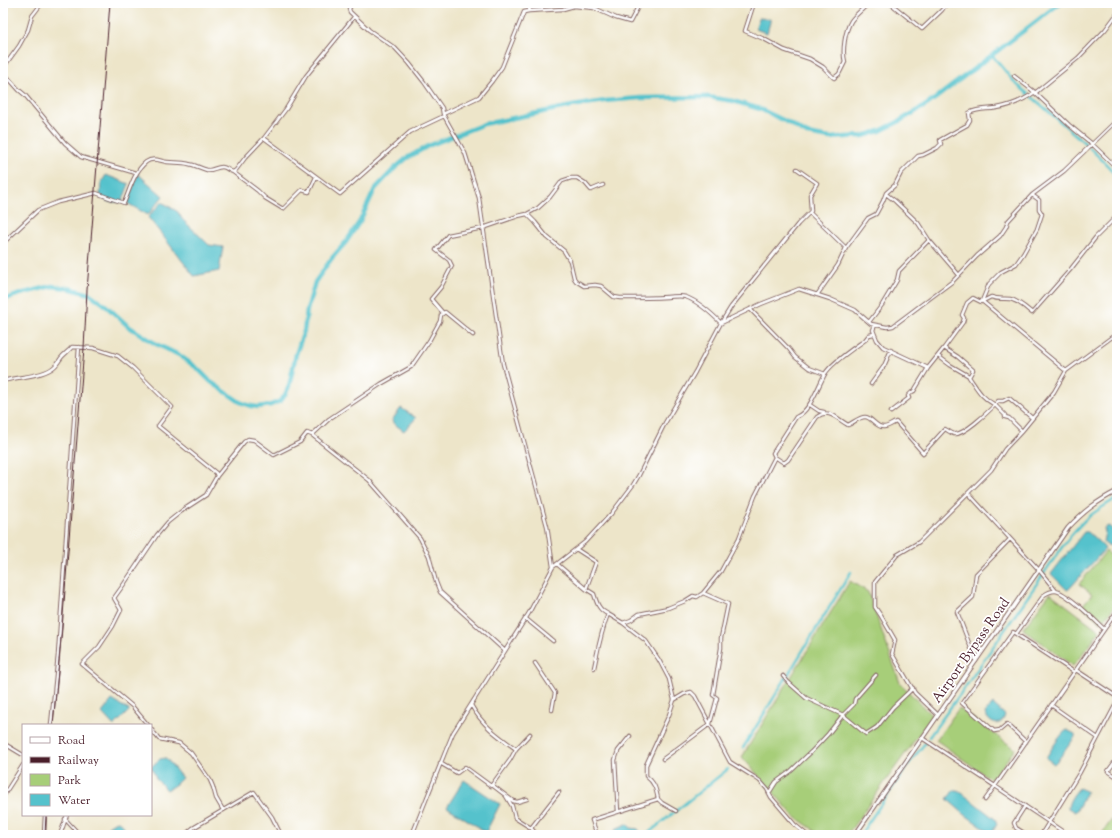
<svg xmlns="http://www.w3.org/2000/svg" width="1120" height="838" font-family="'Sorts Mill Goudy',serif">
<rect width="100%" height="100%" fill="#fff"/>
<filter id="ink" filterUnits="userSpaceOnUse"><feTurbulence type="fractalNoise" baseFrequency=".025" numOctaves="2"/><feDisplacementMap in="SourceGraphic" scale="8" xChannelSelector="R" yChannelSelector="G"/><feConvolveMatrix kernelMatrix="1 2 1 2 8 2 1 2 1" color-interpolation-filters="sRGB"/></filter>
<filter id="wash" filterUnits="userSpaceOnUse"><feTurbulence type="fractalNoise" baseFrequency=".012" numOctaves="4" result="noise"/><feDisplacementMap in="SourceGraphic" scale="16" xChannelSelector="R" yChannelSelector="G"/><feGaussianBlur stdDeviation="0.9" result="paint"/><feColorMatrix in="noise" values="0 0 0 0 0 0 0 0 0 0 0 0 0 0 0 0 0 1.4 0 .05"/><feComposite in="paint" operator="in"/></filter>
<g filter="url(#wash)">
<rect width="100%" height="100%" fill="#ede5c9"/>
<path fill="#a7ce79" stroke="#787652" d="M1106,551L1117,560V591L1112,597L1117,601V604L1101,623L1082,606L1092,594L1079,584Z
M850,581L868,592L900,683L932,716L847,835H821L794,816L742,757Z
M1050,593L1100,631L1073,666L1023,629Z
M959,708L1015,749L992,780L936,740Z
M1115,815L1117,816V834L1116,835H1101Z"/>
<path fill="#55c2cc" stroke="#50707c" d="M759,18L770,19V22L767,33L755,29Z
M138,174L163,196L148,215L127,203Z
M106,175L129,184L122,202H109L100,197L101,183Z
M162,202L178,212L182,219L209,245L223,247L219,271L194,276L148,217Z
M401,408L416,418L404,431L393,423L392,420Z
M1109,526L1112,529L1117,530V542C1112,546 1107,547 1103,542L1105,532L1104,528Z
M1084,532H1088L1103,546L1105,549L1069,589L1067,590L1051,574Z
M112,700L129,710V711L115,725H113L102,713Z
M993,704L1005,715C1001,730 988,723 985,713Z
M1067,730L1075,734V737L1058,760L1054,764L1046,758C1050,751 1061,733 1067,730Z
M166,758L182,778L176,784L167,790L157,780L151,767L160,759Z
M464,780L500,804L486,832L447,807Z
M1079,788L1086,791L1087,792L1076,811L1075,812L1068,808C1069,800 1074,794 1079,788Z
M954,790H958L995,819L997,824L993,831L989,832L964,814L947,799Z
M118,821C123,824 125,827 125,833L122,835H113L108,826L114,822Z
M627,824L631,828L638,829L642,835H616L615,829Z"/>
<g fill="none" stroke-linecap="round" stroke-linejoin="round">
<path stroke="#55c2cc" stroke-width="2.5" d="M992,55L1014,82L1028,94
M1032,97L1087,145
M1090,148L1109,167L1117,178
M929,737L966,686L1060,550C1067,540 1075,530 1084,521C1093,512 1106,505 1117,498
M743,748L851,572
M646,835L728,769
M860,835L908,765L925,743"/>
<path stroke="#55c2cc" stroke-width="4.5" d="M3,300L20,294L52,286L68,288L90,294L104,304L128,326L156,344L179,355L197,368L211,382L227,393L240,402L251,406L258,407L271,405L280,401L285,395L289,386L296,354L304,331L307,310L315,282L332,258L346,242L360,221L375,189L395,168L407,158L428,146L484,124L572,106L605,101L640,98L708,97L733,101L760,109L785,121L807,134L830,138L863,136L880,131L898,122L928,104L1060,3"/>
</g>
</g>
<g filter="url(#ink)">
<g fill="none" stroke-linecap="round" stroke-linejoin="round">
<defs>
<path id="street" d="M352,3L349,9L350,12L369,30L395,48L409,63L424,82L442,108L443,114L465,153L479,198L503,364L547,526L553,567L529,613L453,733L446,750L412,835
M754,3L745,31L764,39L784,50L810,59L823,67L834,78L839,74L845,62C842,51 845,31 851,21C855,15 863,9 869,3
M890,3L922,29L942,10L947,3
M529,10L530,3
M3,68L19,46L28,30L32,16L42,3
M3,72L19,90L25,95L65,143L81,157L136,173
M1014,76L1032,90L1069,125L1091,143L1117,168
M1035,93L1078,58L1105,30L1117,14
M443,114L479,97L492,81L502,67L524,12L529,11L563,9L574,6L594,8L616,18L630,22L640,3
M264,138L340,194L410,132L444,116
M233,172L258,191L265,198L283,209L302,190L309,192L316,177
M886,194L895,201L918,223L929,240
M1032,195L1039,200V209L1042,214L1037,229L1023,254L1016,264L1001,272L989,284L982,301L1066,371
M810,213L846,248
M527,214L538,208L550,197L562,181L571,178H577L585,183L591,190L603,185
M3,243L38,210L58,202L96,193L124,203C130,189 134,172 146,162C153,157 160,161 167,162C174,163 181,162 189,164C195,165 200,168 207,170C212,171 216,167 222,167C226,167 229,171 233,172L236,170L245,158L264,138L286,109L306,76L354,17
M817,295L838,265L846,248L868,218L876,214L883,201L886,193L895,185L901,173L918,156L923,155L937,148L941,144L940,140L967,125L970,120L969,113C980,108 985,110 997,108C1009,106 1024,100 1035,92
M750,309L789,349L795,357L809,368L825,374
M443,313L431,299L441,287L452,266L449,260L436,250L448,235L483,228L518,216L527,214L535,222L547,237L564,251L570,261L574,278L576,281L584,286L595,285L601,286L614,297L620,298C635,298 651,298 667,297C673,297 679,295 686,297C699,302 711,313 721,323L731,307L798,224L811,211L810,195L817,183L797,169
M869,322L882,305L897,280L899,271L929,240L959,275
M875,325L873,330L877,340L883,347L928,368L944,348
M938,356L950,365L969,376
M3,381C18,376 44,377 55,366C57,364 59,361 61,358C64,354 69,351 72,347L93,348L118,356L133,368L172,407L158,426L216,473L217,476L206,495L183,510L168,522L157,535L124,584L114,598L121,610L113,626L99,647L82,664L132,706L148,725
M871,384L884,366L891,350
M810,405L819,411L824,412
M891,412L909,398L908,396L912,392L914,391L928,368
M1032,418L1009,398L1003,401H998L995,405C981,397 978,390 969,377L973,370L958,357L944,348L963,322L964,318L962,315L967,303L973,298L981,302L991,297C1000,300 1003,298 1010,299C1019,301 1026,308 1032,313L1070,270L1096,237L1117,216
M312,435L329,419L381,384L411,367L429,341L440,321L441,315L445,312L473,335
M775,457L773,453L796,417C810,412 818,386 825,374C831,363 854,348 865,340L869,335L874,334
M217,476L244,442L248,439L254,440L274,455L300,442L307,433L312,435L369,480L420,538L429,556L436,582L440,592L505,651
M968,493L1039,570L1056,591
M576,549L596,562L586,589L594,594C597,604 599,610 608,614C601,632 598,649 594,668
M557,564L586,589
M553,567L585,542L611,514L633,485L639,475L665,423L695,372L721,323L761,304L799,289L830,299L855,310L871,324L887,327L893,326L953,281L977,256L1000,236L1006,227L1008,221L1032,195L1064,171L1117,120
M608,614L623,623L631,620L639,614L668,608L685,601L693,596L697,597L703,593
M525,618L553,641
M623,623L646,641L659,660L669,679L674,700
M1016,634L1044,595C1047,593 1051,591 1055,591C1065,591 1096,621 1104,629
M976,661L957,612L973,597L976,574L1010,539
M535,663L555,693L552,710
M1076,670L1117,697
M783,676L788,682L806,698L843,715L854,704L855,699L876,675
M471,705C482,725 498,736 516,749
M1051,705L1098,738
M938,715L915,693L892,654L895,640L881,616L875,607V582L897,555L919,542L991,470L1005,449L1022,431L1054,392L1066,371L1112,337L1117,340
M51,725L58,655L79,347
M151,729L159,739L179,743L191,753L210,780L213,787L216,798L223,810
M922,738L995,786L1117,611
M1026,742L1007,724L1000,730L994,731L962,703L1013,632L1074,672
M3,743L23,755
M663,759L710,724L717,698L713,695L721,648V638L728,604L703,593L721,571L739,538L755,496L775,457L784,463L788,460L817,417C829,408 837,419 848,425C853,423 859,417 865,417C872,417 876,428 884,427C888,427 893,423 896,422L923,453L945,429C947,430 951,433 954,434C963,436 988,412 995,405L1005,415V417L1009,418L1022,431
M1117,759L1108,771L1117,777
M440,763L457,773L465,767L491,786L510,760L516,749L530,734
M492,785L513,801L517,802L527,799
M769,793L776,782L791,771L811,752L828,734L843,715L866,734L877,727L893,707L913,688
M506,796L512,806L515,818L531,828L537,835
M3,797L7,790L23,765
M985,800L995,786L1068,835
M1025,806L1014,823L1016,828L1027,835
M676,811L662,803L658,799C656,789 655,783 646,776V765L669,715L674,700L684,694L691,692L695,696L730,762L754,777L760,781L767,789L771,797L795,825L807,835
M618,812L615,760L618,751L630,736
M65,819L79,834V835
M531,828L559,792
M44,835L45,815
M60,835L67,815
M185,835L193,828L254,792L272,817L281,835
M597,835L592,820L658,799
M1041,835L1080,772L1117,702"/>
<path id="secondary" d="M855,835L1068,528C1084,511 1096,502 1117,491"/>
</defs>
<use href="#street" stroke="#836462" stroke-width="4.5"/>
<use href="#secondary" stroke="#836462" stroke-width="5"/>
<use href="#street" stroke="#fff" stroke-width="2.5"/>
<use href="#secondary" stroke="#fff" stroke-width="3"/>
<path stroke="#4a1f2b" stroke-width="1" d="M53,725L62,628L84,348L87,290L110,3
M45,835L46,815"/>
</g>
</g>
<g text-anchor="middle" stroke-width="3.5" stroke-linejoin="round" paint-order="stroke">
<g font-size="14" fill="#4a1f2b" stroke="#fff">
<text transform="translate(970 650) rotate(-55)" y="5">Airport Bypass Road</text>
</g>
</g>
<rect width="1120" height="838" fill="none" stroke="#fff" stroke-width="16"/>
<rect x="22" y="724" width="130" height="92" fill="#ffffff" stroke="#b7a5aa"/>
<rect x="30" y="737" width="20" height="6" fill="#ffffff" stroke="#b7a5aa"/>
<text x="58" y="744" font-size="12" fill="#4a1f2b">Road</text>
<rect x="30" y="757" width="20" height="6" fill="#4a1f2b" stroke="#b7a5aa"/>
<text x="58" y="764" font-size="12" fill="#4a1f2b">Railway</text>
<rect x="30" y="774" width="20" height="12" fill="#a7ce79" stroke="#b7a5aa"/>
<text x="58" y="784" font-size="12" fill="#4a1f2b">Park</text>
<rect x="30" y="794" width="20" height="12" fill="#55c2cc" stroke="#b7a5aa"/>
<text x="58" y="804" font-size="12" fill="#4a1f2b">Water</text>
</svg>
